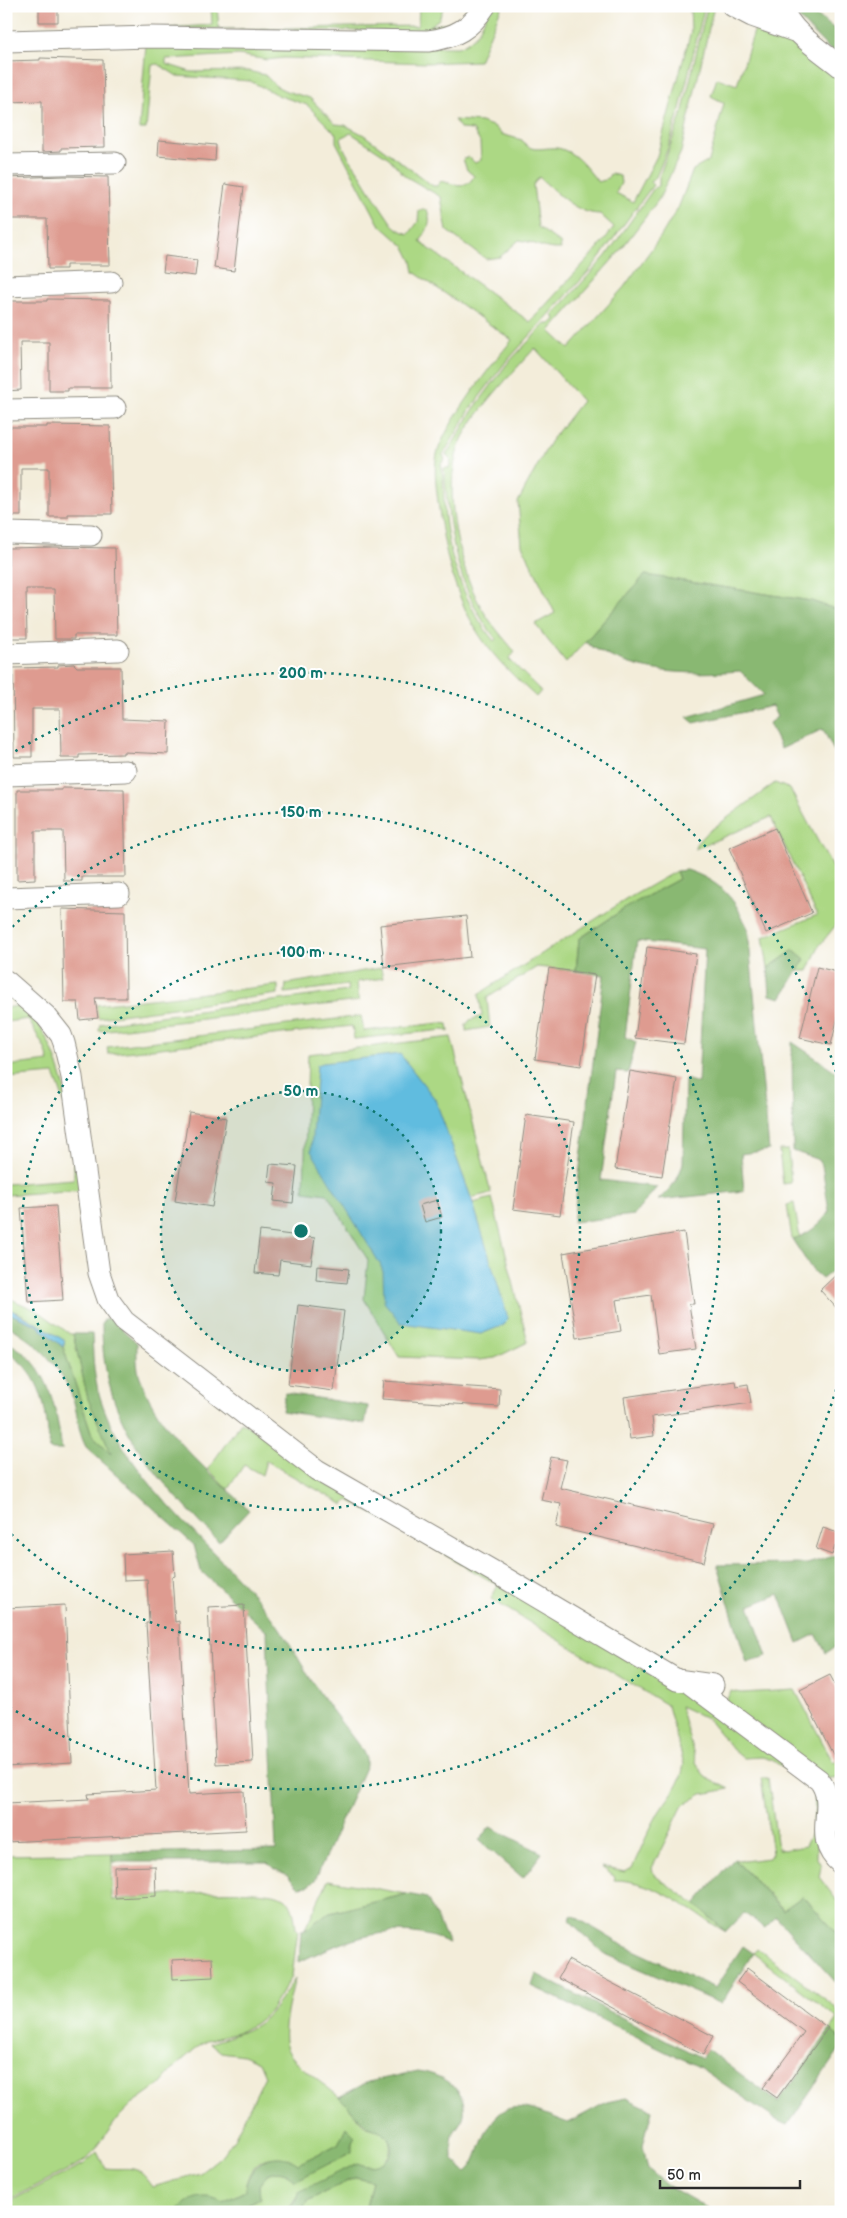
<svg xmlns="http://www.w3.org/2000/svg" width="847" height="2218" font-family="'Balsamiq Sans',sans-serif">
<rect width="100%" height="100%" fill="#fff"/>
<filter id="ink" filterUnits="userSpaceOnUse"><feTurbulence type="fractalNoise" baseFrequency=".02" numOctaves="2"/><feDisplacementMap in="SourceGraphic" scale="10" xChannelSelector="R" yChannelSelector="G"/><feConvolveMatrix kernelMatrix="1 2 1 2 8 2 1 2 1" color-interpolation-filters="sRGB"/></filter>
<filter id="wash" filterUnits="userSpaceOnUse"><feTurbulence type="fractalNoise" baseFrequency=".0096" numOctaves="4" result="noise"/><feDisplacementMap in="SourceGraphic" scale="20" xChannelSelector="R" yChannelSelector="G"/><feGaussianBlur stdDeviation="1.12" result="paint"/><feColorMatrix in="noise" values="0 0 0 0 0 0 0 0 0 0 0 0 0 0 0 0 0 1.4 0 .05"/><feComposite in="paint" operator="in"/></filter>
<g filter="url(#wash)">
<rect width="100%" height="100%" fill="#f3edda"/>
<path fill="#acd884" stroke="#6c8258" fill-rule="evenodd" d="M211,6H217L219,29L418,26L419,6H444L439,19L430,26L459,20L468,6H478L470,17L436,32L163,28L212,25Z
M489,6H502L479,61L425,63L284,58L267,60L239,55L166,59V64L191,72L248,71L265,75L276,86L286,91L310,98L335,124L345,125L364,135L433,186H437L441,181L460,186L470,182L474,176L467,170L463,159L469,157L475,163L481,160L480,142L473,130L461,129L454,120L481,122L495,127L501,134L522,140C532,157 549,143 564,150C578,155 589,171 598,182L605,180L611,174L620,176L621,183L616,193L633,202L657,156L691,31L690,6H700L704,9L680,109L668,148L656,177L650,182L653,185L591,269L505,363L471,408L443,455L445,459L441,464C445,481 443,500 445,518C450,562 466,607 494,641L496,639C456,590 449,530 444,468H449L451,460L446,455L473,410L507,364L545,324H550L555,319L553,315L606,256L654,188L659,186V177L683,110L706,11L714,6L681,152L659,199L619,252L550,331L569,349L624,287L661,236L679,206L693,170L709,161L724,103L711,96L717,78L737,85L757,22L782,31L841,74V611L811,601L645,575L566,663L535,624L555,613L522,545L518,502L550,442L582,401L535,348C512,373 479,408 463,437C440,482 457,565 481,607C490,623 503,637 515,652L509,659L541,691L536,697C517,679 497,661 482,639C456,601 445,555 439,510C437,492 433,472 437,454C444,426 492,364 512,340L414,272L412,261L405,247L379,224L336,142V134L307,105L280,96L250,81L177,76L158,64L152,65L146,129H139L146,44L458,47C478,39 483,25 489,6ZM351,133L389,158L405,176L441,197L447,231L486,259L500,257L519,240C536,242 542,250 561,249L560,243L538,227L533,185L539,177C556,192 576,214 600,214L614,227L599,247L530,322L420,242C426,231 433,224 427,210H419L418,222L409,234C401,231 394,228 390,221C379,205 369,189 359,172C352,161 343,152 341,138Z
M775,783L790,789L841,884L840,920L819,946L808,971H797L804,959L794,950L768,968L763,937L817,915L771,817L695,849L696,844L704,835Z
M676,871L679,879L627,907L579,939L576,971L537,967L487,998L490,1027L466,1031V1025L470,1020L482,1016L479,994L627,899Z
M381,968L383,978L357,982L359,1001L99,1031L100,1024L348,991L347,985L285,993L286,984Z
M278,985V994L98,1018L96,1005Z
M6,995C13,999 23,1004 28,1010C69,1059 72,1130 81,1190L6,1195V1184L74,1179C75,1143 68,1107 54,1074L6,1078V1066L49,1061L45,1049L28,1019L6,1022V1008L17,1006Z
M361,1016L364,1031L440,1023L448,1024L449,1032L444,1030L354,1039L352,1026L108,1054L107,1047Z
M451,1037L491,1193L470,1198L473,1203L492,1198L528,1342L495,1358L479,1360L399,1357L364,1299L368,1260L327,1194L304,1191L308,1054Z
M779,1150H788L791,1183L783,1184Z
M794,1203L800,1238L792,1239L787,1205Z
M6,1297L38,1311L70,1334H73L88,1398L112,1454L92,1435L63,1347L65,1341L23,1315L6,1308Z
M241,1422L678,1686L818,1786L816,1856L821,1866L819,1877L841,1906V1938L803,1896L784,1910L734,1859L744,1861L769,1858L772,1853L761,1778H768L778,1849L785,1850L805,1846L811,1833L815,1808L814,1795L810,1786L772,1760L762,1757L743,1758L733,1750L708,1719L680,1706L696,1762L705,1777L729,1789L702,1794L683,1805L652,1868L654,1875L695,1904L726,1932C691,1912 657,1880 614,1880L615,1877L601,1867L625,1872L632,1868C641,1849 649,1829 659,1812C670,1795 681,1785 684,1764L668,1706L491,1599L498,1585L348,1500L344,1505L266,1461L262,1475L244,1465L228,1489L208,1469Z
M795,1690L833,1762L841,1758V1777L823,1779L724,1704L731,1691L742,1693Z
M112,1853V1900C141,1898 270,1882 287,1900C294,1908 295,1920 296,1929L298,1930L292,1976L270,2011L255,2023L238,2033L209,2040L195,2049L177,2065L162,2083L132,2104L118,2118L95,2150L83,2162L6,2201V1855Z
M328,1880L407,1894L326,1914L304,1931Z
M757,1948L833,2005L841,2015V2039L830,2030L837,2018L753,1953Z
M295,1978C291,1995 281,2029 286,2046C291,2064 329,2087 344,2101C350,2108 361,2123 367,2127C371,2129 377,2128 382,2131C392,2138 393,2152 385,2161C379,2167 372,2168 364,2166L297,2196L290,2206L285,2209L279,2210L268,2207L258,2212H232L260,2198L259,2185L267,2174C278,2169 288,2171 295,2180L351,2150L352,2142L338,2144L297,2165C290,2163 278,2157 270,2158C254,2160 246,2177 245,2191L223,2202L177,2212H6V2204L12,2200L84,2164L97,2152L105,2168C132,2171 135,2161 153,2187L200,2173L220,2157L234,2139L265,2076L259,2062L243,2055L221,2052L210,2043C262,2027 266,2023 295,1978Z
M356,2177L372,2181L365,2212H302L309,2200Z"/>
<path fill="#89b872" stroke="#5a724e" d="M787,6H805L841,34V61Z
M645,575L811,601L841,611V765L823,729L781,749L769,723L777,717L772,706L694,723L687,717L764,695L740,671C685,675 632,675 585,642Z
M687,870C720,881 737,899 748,931L769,1150L741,1154L744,1191L658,1200C671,1189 679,1179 683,1163L685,1079L698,1083L705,949L637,941L625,1037L636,1042L628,1073L616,1072L601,1180L657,1187L634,1215L573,1222L604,975L576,971L579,939L627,907L679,879L676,871Z
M794,950L805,959L781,998L770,995L768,968Z
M792,1042L841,1075V1264L822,1279L813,1271L792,1239C805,1237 823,1223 829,1211L822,1165L819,1160L793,1151Z
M6,1312L37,1325L63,1347L92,1435L111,1453L88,1399L73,1334H92C93,1353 93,1372 98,1390C121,1477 213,1544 268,1612C289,1638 302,1668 321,1695C334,1714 349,1732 362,1750L366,1758V1765L315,1880L308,1886L299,1887L286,1874L274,1869L267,1862H112V1853L276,1850L267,1632L201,1571L194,1545L86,1447C78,1432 78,1417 74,1402C65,1370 35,1339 6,1325Z
M110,1318L137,1343C137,1354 136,1367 140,1377C158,1432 210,1471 249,1510L219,1542C154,1474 101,1423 102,1323L105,1319Z
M6,1342C50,1361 56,1409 62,1450H50C45,1408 45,1376 6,1351Z
M285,1393L368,1406L365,1424L282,1411Z
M841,1554V1643L826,1653L816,1634L798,1643L779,1594L749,1606L767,1656L747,1663L717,1565L807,1564Z
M490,1827L542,1853L523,1878L479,1840Z
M734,1859L783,1910L803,1896L841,1938V1988L776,1917L765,1928L744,1913L726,1932L695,1904Z
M407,1894L427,1898L449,1943C398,1919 346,1939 299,1962L301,1931H304L326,1914Z
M572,1915L617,1942L715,1988L743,1946L753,1953L721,2004L603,1953L569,1920Z
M536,1974L702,2058L707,2049L778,2102L830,2030L841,2039V2047L788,2125L775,2119L699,2067L532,1986Z
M418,2071C440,2074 467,2088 464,2114C463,2122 455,2128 453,2135C451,2142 452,2152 452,2159L466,2172C476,2164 477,2154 482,2142C502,2090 527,2108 568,2123L607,2102L626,2098L652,2110L643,2146L648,2169L667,2185L714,2212H365L372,2181L356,2177L309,2200L302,2212H258L268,2207C281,2214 296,2207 298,2192L358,2163C373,2171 397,2162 390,2142C386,2130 378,2131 369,2127C365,2126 344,2101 339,2097L368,2082Z
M346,2127L355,2136L352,2142V2152L295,2181C288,2171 278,2169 267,2174L259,2185L260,2198L232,2212H177C189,2196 206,2193 223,2202L245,2191C247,2165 274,2146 298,2164L338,2144Z"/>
<path fill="#61bcdf" stroke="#467485" d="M400,1054L435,1099L473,1203L508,1318L504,1325L481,1334L401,1323L384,1302L383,1272L380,1264L311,1151L317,1065L323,1063Z
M6,1308C27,1317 46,1328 65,1341L63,1347L37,1325L6,1312Z"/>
<g id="blocks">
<path fill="#de9b90" d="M39,6H58V22H39Z
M40,58L103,60L105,147L61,148V151L42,152V101L6,102V61L40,60Z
M159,140L216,145L215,161L158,156Z
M64,176L108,177L110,265H66V269H48L47,219H6V178Z
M225,184L244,187L234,271L214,268Z
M165,256L197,260L195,276L163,272Z
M47,299L110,300L111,388H68V391H49V342H20L21,390L6,391V301H47Z
M47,425L110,426L112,514H68V517H49V468H21V516H6V427H47Z
M53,547L115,548L117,635H74V639H55L54,589H26L27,638H8V548Z
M74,664L77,667H121L122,719L169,721L168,754L123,752V754L79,755V758H61L60,709H32V757H14L13,668L58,667V665Z
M62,788L124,789L126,877H82V881H64L63,831H35V879L17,880V790H62Z
M775,828L812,913L766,933L729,848Z
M62,909L125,911L126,998H95L98,1018L80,1020L78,1002H64Z
M466,916L470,957L384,967L380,925Z
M647,947L696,954L684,1044L635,1038Z
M817,967L841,973V1004L831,1045L800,1038Z
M549,968L595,975L581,1066L535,1059Z
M630,1071L677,1079L662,1176L615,1169Z
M189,1112L226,1118L212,1207L175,1201Z
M526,1115L574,1122L560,1215L513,1209Z
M270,1164L297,1166L293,1203L274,1201L276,1183L268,1182Z
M437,1200L442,1217L425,1222L420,1205Z
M56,1206L63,1300L28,1302L21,1208Z
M260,1231L315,1238L311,1264L280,1260L278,1275L255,1273Z
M684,1232L694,1304H689L696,1349L659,1354L651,1295L616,1300L621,1331L577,1338L563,1253Z
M317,1266L349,1269L347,1283L316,1280Z
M841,1270V1313L820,1290Z
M298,1305L344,1311L334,1391L288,1385Z
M384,1381L500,1389L499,1407L382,1399Z
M735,1381L736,1386L748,1384L751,1403L652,1417L654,1436L630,1439L624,1397Z
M551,1457L567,1460L560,1488L713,1524L704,1562L556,1527L561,1504L541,1500Z
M823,1527L841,1533V1548L835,1546L832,1555L816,1549Z
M173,1551L175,1576L172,1577L175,1622L179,1621L189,1794L244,1791L246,1830L6,1842V1803L89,1799L88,1794L156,1790L146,1623H149L147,1579L124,1580L123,1554Z
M65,1605L72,1763L6,1767V1608Z
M244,1605L253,1762L216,1764L208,1607Z
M830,1675L841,1696V1770L800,1690Z
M155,1866L156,1896L115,1898L114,1867Z
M212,1958L213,1977L173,1979L172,1960Z
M568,1960L713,2036L703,2055L558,1978Z
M747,1968L828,2028L777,2098L763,2088L804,2032L737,1982Z"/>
</g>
</g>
<g filter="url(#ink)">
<use href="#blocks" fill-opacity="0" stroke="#8f8c82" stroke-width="1"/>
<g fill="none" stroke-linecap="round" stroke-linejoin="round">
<defs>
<path id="minor" d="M733,6L752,16L797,32
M781,6C792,34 819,49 841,67
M6,41L151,37L428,41C455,38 471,28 485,6
M6,165L115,163
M6,286L111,282
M6,410L115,408
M6,533L91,535
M6,654L118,650
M6,775L126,771
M6,898L119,894
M6,981L46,1016L61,1035L64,1043L72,1077L99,1273L108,1299L124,1321L317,1470L505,1578L677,1680L713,1685
M688,1682L819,1780C840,1806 809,1837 841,1864"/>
</defs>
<use href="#minor" stroke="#8f8c82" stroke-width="23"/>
<use href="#minor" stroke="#fff" stroke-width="21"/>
</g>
</g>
<circle cx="301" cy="1231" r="140" fill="#0f766e" fill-opacity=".12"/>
<g fill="none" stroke="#0f766e" stroke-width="2.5" stroke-dasharray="2.5 5">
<circle cx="301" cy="1231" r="140"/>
<circle cx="301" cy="1231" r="279"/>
<path d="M7 932A419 419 0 1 1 7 1530"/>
<path d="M840 1375A558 558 0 0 1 9 1707M9 755A558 558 0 0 1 840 1087"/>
</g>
<circle cx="301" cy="1231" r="8" fill="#0f766e" stroke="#fff" stroke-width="2.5"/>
<g font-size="15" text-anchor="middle" font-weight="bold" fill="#0f766e" stroke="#fff" stroke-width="4" stroke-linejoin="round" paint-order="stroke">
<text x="301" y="678">200 m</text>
<text x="301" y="817">150 m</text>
<text x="301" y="957">100 m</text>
<text x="301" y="1096">50 m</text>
</g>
<rect width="847" height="2218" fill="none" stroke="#fff" stroke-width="25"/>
<path d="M660 2180v8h140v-8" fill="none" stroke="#2b2b2b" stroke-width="2.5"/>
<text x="667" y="2180" font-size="15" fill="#2b2b2b" stroke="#ffffff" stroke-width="4" paint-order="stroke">50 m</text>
</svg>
